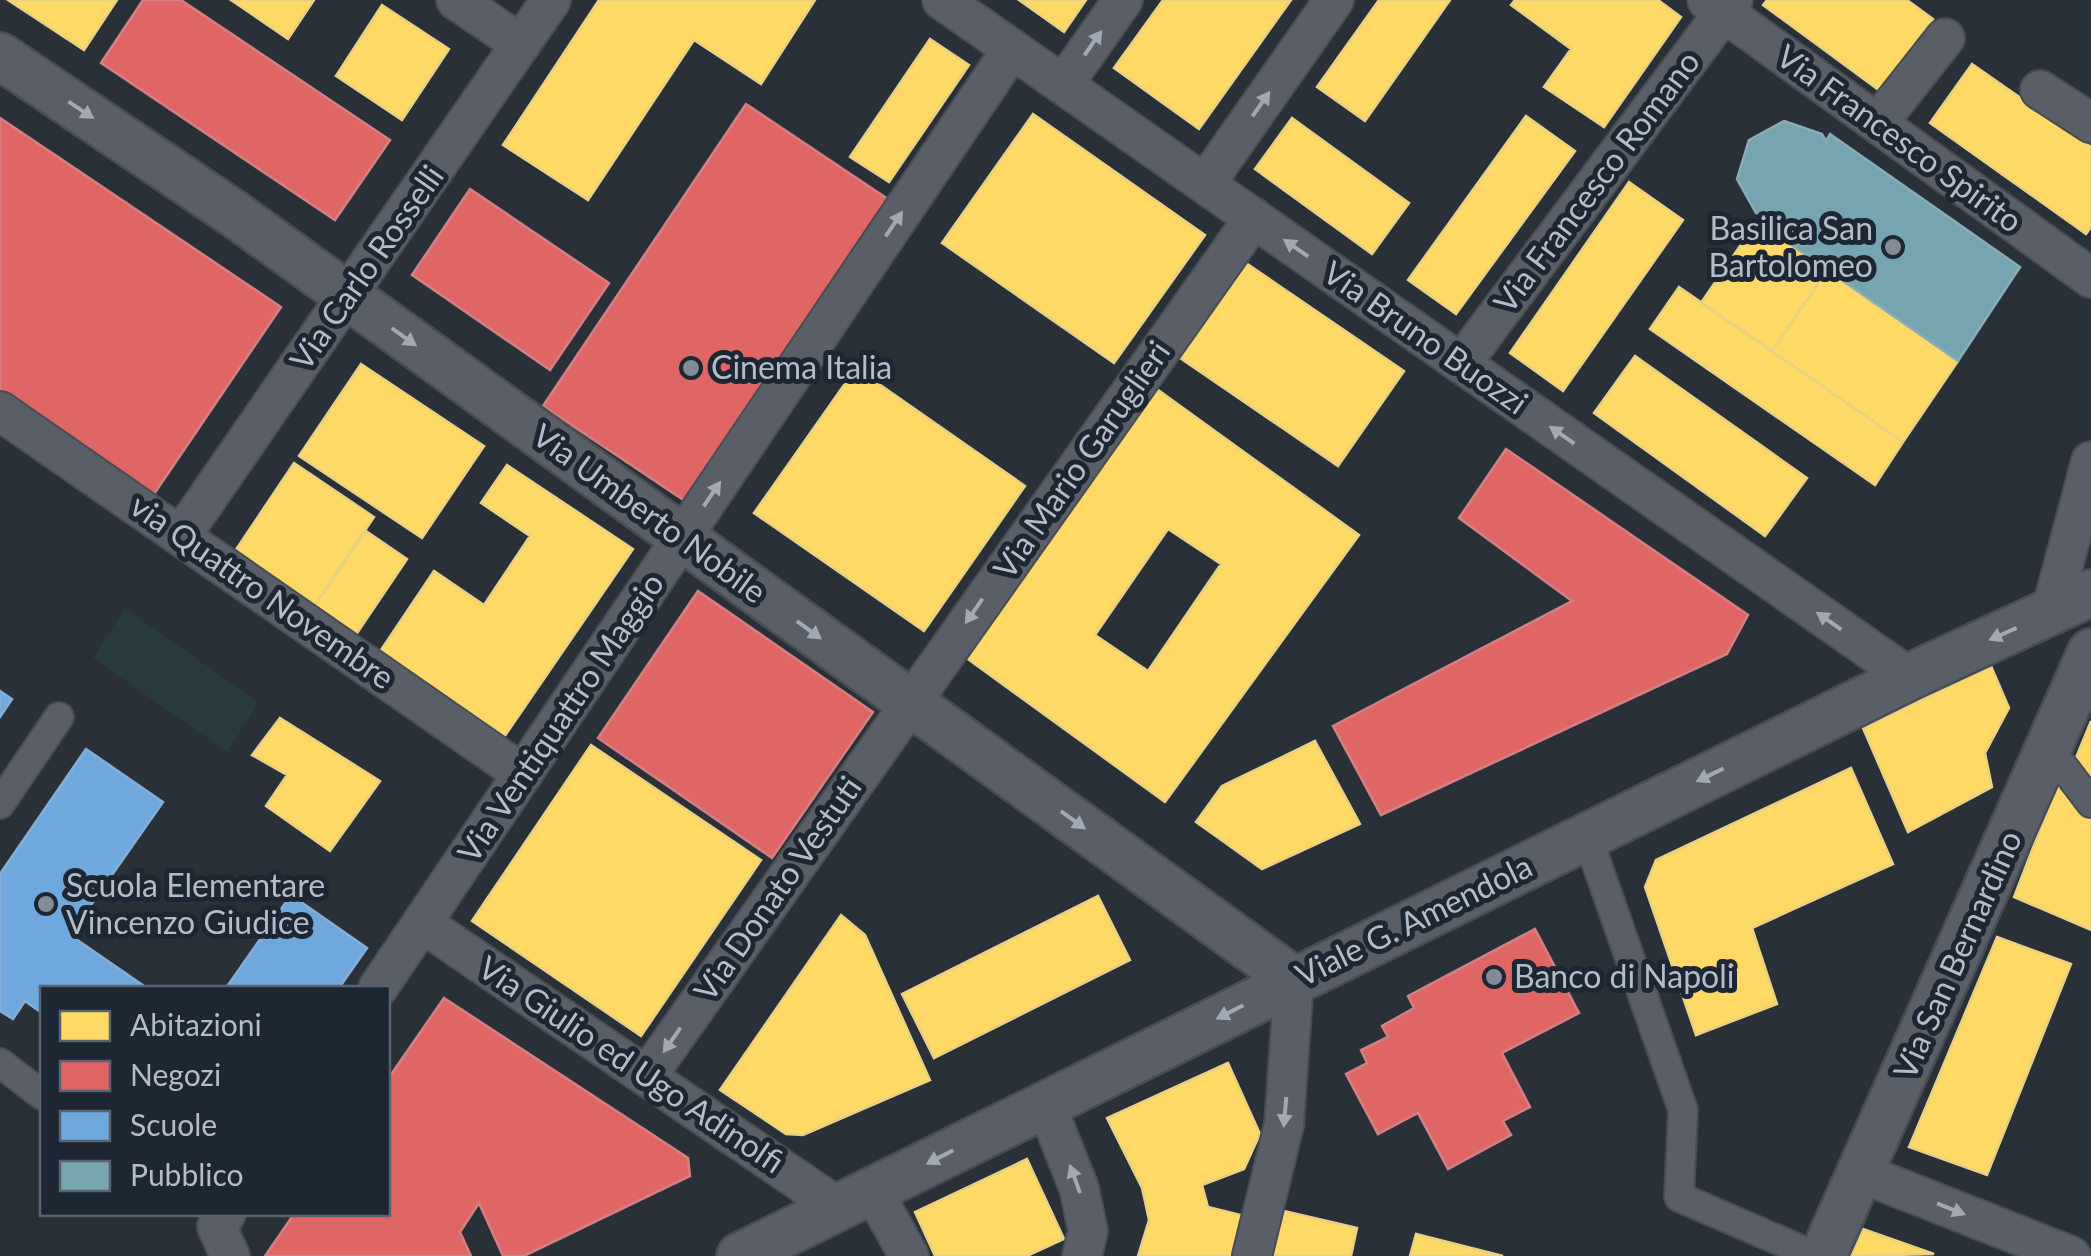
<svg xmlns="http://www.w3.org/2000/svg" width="2091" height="1256" font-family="Lato,sans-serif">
<rect width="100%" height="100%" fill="#2a3038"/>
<path fill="#273a3e" d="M125,608L259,703L227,752L93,658Z"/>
<path fill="#ffd966" stroke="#e8d084" stroke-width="2.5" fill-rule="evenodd" d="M8,0H117L84,50Z
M231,0H314L288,39Z
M599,0H815L761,84L694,40L588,200L503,145Z
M1019,0H1086L1064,32Z
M1163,0H1291L1199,129L1114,68Z
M1379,0H1450L1365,121L1317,87Z
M1515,0H1658L1681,17L1604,127L1544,87L1571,49L1511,5Z
M1767,0H1907L1933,19L1880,91L1763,5Z
M382,5L449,49L402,120L336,76Z
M930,39L969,65L889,182L850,157Z
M1972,64L2091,147V227L2086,234L1930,123Z
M1033,114L1205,235L1114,363L942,243Z
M1526,116L1575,151L1456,314L1408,280Z
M1292,118L1409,203L1372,254L1255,169Z
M1629,182L1683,220L1563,391L1510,353Z
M1757,221L1827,271L1772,351L1701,303Z
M1246,263L1404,371L1338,466L1180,358Z
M1827,271L1958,361L1903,442L1772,351Z
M1679,287L1903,442L1875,485L1650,329Z
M1635,356L1807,478L1765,536L1594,413Z
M361,364L484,446L422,538L299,456Z
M856,368L1025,486L924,631L754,513Z
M1154,387L1359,535L1165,802L961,654ZM1168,529L1221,564L1148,671L1095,635Z
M294,463L374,517L305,619L225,566Z
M507,465L633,549L500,743L375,659L434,571L484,605L530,536L481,503Z
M366,531L407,559L347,648L305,619Z
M1991,666L2009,708L1985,753L1992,787L1908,832L1863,728Z
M280,718L380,781L330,851L266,806L287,775L252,755Z
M2091,721V781L2075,760Z
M1315,741L1360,824L1262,869L1196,822L1222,786Z
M591,745L761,860L641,1036L472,921Z
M1851,768L1893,864L1752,928L1777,1004L1696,1035L1645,887L1656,860Z
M2060,777L2091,816V930L2014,897Z
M1098,896L1130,960L934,1058L902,994Z
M841,915L865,935L930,1080L803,1135L786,1134L720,1090Z
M1997,937L2071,964L1987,1175L1909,1147Z
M1228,1063L1260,1134L1244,1169L1202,1185L1208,1207L1244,1216L1233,1256H1138L1149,1220L1142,1188L1107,1118Z
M1027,1159L1064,1239L1027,1256H935L915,1212Z
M1271,1208L1357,1228L1351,1256H1259Z
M1863,1229L1934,1254L1851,1256Z
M1416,1234L1503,1256H1410Z"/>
<path fill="#e06666" stroke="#d38084" stroke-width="2.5" d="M143,0H181L390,140L335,220L101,63Z
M746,104L891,201L688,503L543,406Z
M0,118L281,307L148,503L0,404Z
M470,189L609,283L550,370L412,275Z
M1506,449L1748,615L1727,654L1381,815L1333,726L1572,601L1459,518Z
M698,591L873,712L772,858L598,738Z
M1535,929L1579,1013L1502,1053L1530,1107L1503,1121L1511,1135L1448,1169L1418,1113L1378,1134L1346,1074L1367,1063L1361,1050L1388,1037L1382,1026L1414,1008L1408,996Z
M444,998L688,1158L690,1176L524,1256H503L479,1203L460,1232L471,1256H265L294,1214H388V1079Z"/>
<path fill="#6fa8dc" stroke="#84aed6" stroke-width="2.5" d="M0,691L12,699L0,717Z
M86,749L163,802L70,935L147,988H42V1013L25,1001L13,1019L0,1011V874Z
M291,895L367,948L339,988H226Z"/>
<path fill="#76a5af" stroke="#89acb7" stroke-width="2.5" d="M1784,121L1822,134L1826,141L1830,134L2020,267L1958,361L1766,227L1772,218L1756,213L1737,179L1749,140Z"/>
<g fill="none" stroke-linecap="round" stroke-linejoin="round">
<defs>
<path id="pedestrian" d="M2049,748L2091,803
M0,804L59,717
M1587,836L1683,1110L1679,1197L1815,1256
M0,1063L42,1095"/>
<path id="minor" d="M456,0L521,44
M942,0L1909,677
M1707,0L2091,278
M1063,85L1123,0
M2040,90L2091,123
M1878,123L1945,38
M1205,184L1334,0
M1461,364L1733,0
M0,411L523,774
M181,536L551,0
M2051,612L2091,461
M422,923L839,1208
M378,988L1012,49
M647,1076L1254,218
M1046,1105L1079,1188L1088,1231L1082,1256
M1861,1173L2071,1256
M873,1191L909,1256
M226,1214L217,1227L230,1256
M1252,1256L1284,1125L1294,980"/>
<path id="tertiary" d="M0,56L236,215L1294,980
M740,1256L1909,677L2091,593
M1823,1256L2091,652"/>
</defs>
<use href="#pedestrian" stroke="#484c53" stroke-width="32"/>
<use href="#minor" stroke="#484c53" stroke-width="42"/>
<use href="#tertiary" stroke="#484c53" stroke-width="50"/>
<use href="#pedestrian" stroke="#5a5e66" stroke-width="28"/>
<use href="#minor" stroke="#5a5e66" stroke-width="38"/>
<use href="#tertiary" stroke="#5a5e66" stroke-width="45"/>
</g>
<defs><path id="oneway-solid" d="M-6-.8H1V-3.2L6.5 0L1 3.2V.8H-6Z" transform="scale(2.5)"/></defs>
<g fill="#a2a9b5">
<use href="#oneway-solid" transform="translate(1093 43) rotate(-55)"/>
<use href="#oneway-solid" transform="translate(1261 104) rotate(-55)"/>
<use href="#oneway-solid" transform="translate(81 110) rotate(34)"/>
<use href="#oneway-solid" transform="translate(894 224) rotate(-56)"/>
<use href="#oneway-solid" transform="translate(1296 248) rotate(-145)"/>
<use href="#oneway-solid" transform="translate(404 337) rotate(36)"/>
<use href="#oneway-solid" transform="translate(1562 435) rotate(-145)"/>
<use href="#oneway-solid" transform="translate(712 494) rotate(-56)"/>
<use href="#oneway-solid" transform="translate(974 611) rotate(125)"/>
<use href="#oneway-solid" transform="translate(1829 621) rotate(-145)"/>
<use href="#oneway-solid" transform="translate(809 630) rotate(36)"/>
<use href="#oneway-solid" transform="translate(2003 634) rotate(156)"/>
<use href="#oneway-solid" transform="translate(1710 775) rotate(154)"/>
<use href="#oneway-solid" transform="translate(1073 820) rotate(36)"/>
<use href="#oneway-solid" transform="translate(1230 1012) rotate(153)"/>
<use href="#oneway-solid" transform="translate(672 1040) rotate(125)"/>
<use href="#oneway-solid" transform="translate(1285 1112) rotate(95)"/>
<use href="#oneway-solid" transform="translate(940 1157) rotate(153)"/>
<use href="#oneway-solid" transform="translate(1075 1179) rotate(-110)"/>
<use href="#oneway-solid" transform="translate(1951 1209) rotate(22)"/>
</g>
<g fill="#848b96" stroke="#1d2633" stroke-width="4">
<circle cx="1893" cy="247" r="10"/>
<circle cx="691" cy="368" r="10"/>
<circle cx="46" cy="904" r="10"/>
<circle cx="1494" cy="977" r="10"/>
</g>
<g text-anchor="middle" stroke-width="10" stroke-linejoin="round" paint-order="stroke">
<g font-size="32" fill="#b4bcc9" stroke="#1d2633">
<text transform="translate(1899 139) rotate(36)" y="11">Via Francesco Spirito</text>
<text transform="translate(1597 182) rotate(-53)" y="11">Via Francesco Romano</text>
<text transform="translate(367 268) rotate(-55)" y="11">Via Carlo Rosselli</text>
<text transform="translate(1425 338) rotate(35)" y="11">Via Bruno Buozzi</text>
<text transform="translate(1082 460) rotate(-55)" y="11">Via Mario Garuglieri</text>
<text transform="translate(649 514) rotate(36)" y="11">Via Umberto Nobile</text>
<text transform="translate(262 592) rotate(35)" y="11">via Quattro Novembre</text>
<text transform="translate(561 718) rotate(-56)" y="11">Via Ventiquattro Maggio</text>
<text transform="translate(778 889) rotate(-55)" y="11">Via Donato Vestuti</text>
<text transform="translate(1414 921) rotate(-26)" y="11">Viale G. Amendola</text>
<text transform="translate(1958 955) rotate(-66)" y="11">Via San Bernardino</text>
<text transform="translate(631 1065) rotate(34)" y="11">Via Giulio ed Ugo Adinolfi</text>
</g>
<g font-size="32" fill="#b4bcc9" stroke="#1d2633" text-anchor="start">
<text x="1873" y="240" text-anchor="end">Basilica San<tspan x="1873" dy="37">Bartolomeo</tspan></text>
<text x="711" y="379">Cinema Italia</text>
<text x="66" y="897">Scuola Elementare<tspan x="66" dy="37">Vincenzo Giudice</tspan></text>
<text x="1514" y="988">Banco di Napoli</text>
</g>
</g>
<rect x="40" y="986" width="350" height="230" fill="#1d2633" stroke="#59626f" stroke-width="2.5"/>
<rect x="60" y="1011" width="50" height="30" fill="#ffd966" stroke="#59626f" stroke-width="2.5"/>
<text x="130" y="1036" font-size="30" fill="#b4bcc9">Abitazioni</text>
<rect x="60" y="1061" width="50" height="30" fill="#e06666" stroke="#59626f" stroke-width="2.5"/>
<text x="130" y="1086" font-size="30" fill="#b4bcc9">Negozi</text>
<rect x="60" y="1111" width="50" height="30" fill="#6fa8dc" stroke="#59626f" stroke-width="2.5"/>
<text x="130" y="1136" font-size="30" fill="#b4bcc9">Scuole</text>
<rect x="60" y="1161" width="50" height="30" fill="#76a5af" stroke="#59626f" stroke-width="2.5"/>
<text x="130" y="1186" font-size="30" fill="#b4bcc9">Pubblico</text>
</svg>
